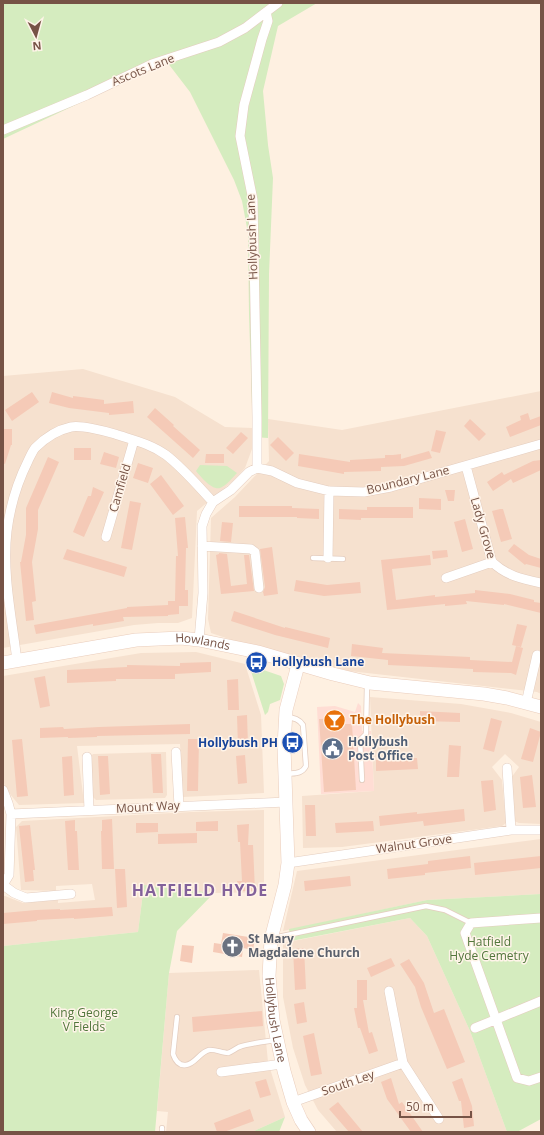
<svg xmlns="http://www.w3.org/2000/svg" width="544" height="1135" font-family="'Open Sans',sans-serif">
<rect width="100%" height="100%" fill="#fef0e1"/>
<path fill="#f6e1cf" d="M83,369L175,397L225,427L253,428L252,449L245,468L233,481L197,511L192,618L178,623H158L134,625L3,648V376Z
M541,391V694L537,692L349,671L232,640L211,633L208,619L211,518L235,497L269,461L268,419L342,430Z
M196,652L245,664L261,715L264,793L183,797L180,744L77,746L84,803L19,805L5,788L3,777V676L141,653Z
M370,697L461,704L511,713L541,722V824L519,823L514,821L511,778L519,767L505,754L492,767L502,780L506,823L502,826L342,847L303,848L302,796L374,791Z
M166,752L167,795L165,798L96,800L93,797L90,757L93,754Z
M264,810V892L214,893L144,885L138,932L3,946V896H5L23,903L58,900V903L95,900L92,884L56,886V891L21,890L16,827L22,821L191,812Z
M541,839V894L427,900L283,931L297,871Z
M410,918L427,936L470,1031L507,1132H337L318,1110L305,1085L293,1048L283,997V943Z
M259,970L268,1062L285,1117L252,1132H166L168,1112L157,1111L169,973Z"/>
<path fill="#ffddd4" d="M358,703L361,706L362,731H371L374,791L321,794L317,707L335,706L355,712Z"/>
<path fill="#d5ecbf" d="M3,3H317L278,26L263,91L268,145L273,178L269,274L268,438L253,437L249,314L248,233L242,201L234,180L190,92L167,62L3,139Z
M200,465L227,466L237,473C232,478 228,484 222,487C214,493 201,477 196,471Z
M249,665L281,676L284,684L280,700L270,704L268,712L265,715Z
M144,885L214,893L177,931L169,973L155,1132H3V946L138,932Z
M541,894V1119L517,1132H507L470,1031L427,936L410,918L291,941L289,929L427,900Z
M285,1117L279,1132H252Z"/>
<path fill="#f5cab7" d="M32,392L39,402L12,421L5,410Z
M52,392L73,398V396L104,400V404L133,401L134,413L109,415V413L69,408L49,403Z
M155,408L174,425L173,426L200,450L193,458L147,417Z
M528,413L530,420L541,416V425L510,437L506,427L521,420L520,416Z
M470,419L486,434L479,441L464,426Z
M3,429H12V445H11L5,464L3,463Z
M436,430L446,432L440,453L431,451Z
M241,432L248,438L233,454L226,448Z
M278,437L294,453L286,461L270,445Z
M74,448H91V460H74Z
M429,451L432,458L404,466L381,467V471L344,472V474L298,466L299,454L350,462V460L385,458V455H393L401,454V459Z
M104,452L119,457L116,468L100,464Z
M206,454H224V463H205Z
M48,457L59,462L38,510V529L32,562L36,601L32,602L34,620L26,621L20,562H21L26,535V508Z
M541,460V470L513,483L511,479L493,491L487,482L502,472L504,475L533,461Z
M138,463L153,468L148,483L133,478Z
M161,475L184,506L173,515L150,484Z
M93,487L104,492L84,537L73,532L88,496H91Z
M445,490H455L454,501H448Z
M419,498L441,499V510L419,509Z
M130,501L141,503L132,550L121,548Z
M239,506H292V508L319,509V519L297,518V517H239Z
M367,507H413V518H361V520L339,519V509L367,510Z
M500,509H503L512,539L501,542L492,511Z
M185,517L188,548H186L185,590H188V606H179V614L168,615V616L123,617L124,621L93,626V624L36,634L34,625L127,608V607L168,605V601H175L176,556H178L175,518Z
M465,519L473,549L462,552L454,522Z
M222,522L233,523L231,542L220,541Z
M514,544L529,555L541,559V568L526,564L525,565L508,551Z
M272,547L278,594L264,596L263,592L265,587L260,549Z
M67,549L127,567L124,577L63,559Z
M447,550L448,557L433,559L432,551Z
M219,553L227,554L231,586L247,584L244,555H249L254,591L221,594L216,555L219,554Z
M430,555L431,565L392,569L396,600L435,595V597L475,593V590L510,594L534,600V602L541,603V613L504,604V605L466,601L467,604L445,606V604L387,610L381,560Z
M296,580L327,585L360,582L361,593L324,596L294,591Z
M234,611L285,628V627L330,638L328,648L275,635L231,621Z
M517,624L527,626L521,647L512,645Z
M352,644L383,648L382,653L470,657V660L512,662L516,646L523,648L516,675L511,673L473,672V669L388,665V660L351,656Z
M211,662V672L175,674V679H116V681L67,683V670L127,667V665L180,666V663Z
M45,676L50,706L40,708L34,678Z
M238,679L239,710H228L227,680Z
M420,711L460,713V722L420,721Z
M247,715L248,746H238L237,716Z
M344,718L345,724H352L356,790L324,792L319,719Z
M491,718L502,721L494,752L483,749Z
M190,724V734L97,736V737L68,738V737L40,738V728L63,727L64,729L99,727Z
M530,728L541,732L533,762L521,759Z
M22,739L28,796L17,797L12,740Z
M188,739H199L198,791H187Z
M449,745L461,746L459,777H447Z
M151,754H161L163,793H153Z
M245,755L247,783L238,784L236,756Z
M72,756L74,795L64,796L62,757Z
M98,756H108L110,794L100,795Z
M417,758L418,769L376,771V760Z
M532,775L536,807L523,808L520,777Z
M493,780L496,810L484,812L481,781Z
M305,805H315L316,836H306Z
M464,809L465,821L424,826L423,821L380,826L379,816L417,812V814Z
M112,819L114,869H102L101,831H102V820Z
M75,820V831H77L79,870H68L65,821Z
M218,821V831H196V822Z
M373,821L374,831L336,833L335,823Z
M136,823H158V832L136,833Z
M249,824L248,845H253L255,891H238L237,881H242L240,842H238L237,825Z
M30,825L35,870H33L34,881L25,882L19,826Z
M197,833V843L158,844V834Z
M470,856L471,868L425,873V875L388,879L387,869L428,864V861Z
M541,856V868L475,875L474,863Z
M115,869H125L127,907L117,908Z
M350,876L351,886L305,891L304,881Z
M112,907L113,916L74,919V918L37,920V921L3,924V913L36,910L60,909V910Z
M223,933L255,938L253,950L243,948L242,957L213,952L214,943L221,944Z
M182,945L194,946L192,963L180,961Z
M304,948L306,989L295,990L293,949Z
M391,958L395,966L371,977L367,968Z
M409,959L424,983L434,1013L444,1009L465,1062L447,1069L421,1007L415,987L400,964Z
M357,980H367V1000H363L369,1033L372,1032L378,1051L369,1054L360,1028H358L354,1008H357Z
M304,1002L307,1022L297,1024L294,1004Z
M262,1011L263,1026L193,1032L192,1017Z
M314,1033L322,1074L311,1076L303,1036Z
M391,1078L399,1104L402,1102L423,1132H411L387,1099L381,1082Z
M462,1078L472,1106L474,1126L464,1128L461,1101H459L452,1082Z
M266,1079L271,1095L260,1098L255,1082Z
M338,1102L363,1132H349L329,1109Z
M250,1109L254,1121L224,1132H217L214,1123Z"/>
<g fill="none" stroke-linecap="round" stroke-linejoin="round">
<defs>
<path id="lane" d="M313,558L343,559
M287,774C295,773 302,774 306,766L303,725C299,719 294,718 287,717
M362,780L360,740L366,734L367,684
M273,938L426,906L445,910L471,923
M177,1017L173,1054C175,1060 179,1066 186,1065C195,1064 200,1052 209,1050C215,1049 222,1053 228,1053C231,1052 235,1049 239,1047C251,1043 263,1042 276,1040
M162,1132V1128"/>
<path id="street" d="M3,130L87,95L152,64L219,42L245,28L278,3
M466,466L492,562C507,576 522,579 541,583
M257,468V417L253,200L240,136L244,105L262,39L268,21L266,12
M106,537L134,440
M202,546L251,549L255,552L259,588
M328,558L329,491
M446,578L492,562
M199,640L203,593L202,526L206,514L213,502L231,490L249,472L257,468L272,471L297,483L329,491L364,492L391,487L541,444
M17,661C12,618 2,574 7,531C10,507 17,483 28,461C30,457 32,452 35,448C45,438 57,430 71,427C81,425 105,431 115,434C133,440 151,444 166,455C183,468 198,486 213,502
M526,703L537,655
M176,752L179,806
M87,757L89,810
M507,768L511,830
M3,790L8,803L11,814L9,875L3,885
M11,814L286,802
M288,863L511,830H541
M3,885L14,893L26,898L71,894
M541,918L471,923L465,933L517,1078L529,1081L541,1077
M389,991L403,1063L439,1119
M475,1028L541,1001
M221,1072L282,1064
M293,1102L403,1063"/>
<g id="secondary">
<path id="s1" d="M3,663L136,640L181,638L199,640L258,652L333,674L370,683L484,694L507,698L541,707"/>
<path id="s2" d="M298,665L286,710L284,747L288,863L285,885L271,939L269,976L273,1020L284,1071L293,1102L301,1120L309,1132"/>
</g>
</defs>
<use href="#lane" stroke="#e4cdbf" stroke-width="6"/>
<use href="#street" stroke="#e4cdbf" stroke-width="10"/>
<use href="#secondary" stroke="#eacdbc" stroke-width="14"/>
<use href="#lane" stroke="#fff" stroke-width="4.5"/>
<use href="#street" stroke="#fff" stroke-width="9"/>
<use href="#secondary" stroke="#fff" stroke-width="13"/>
</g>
<defs>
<symbol id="bus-disc" viewBox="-11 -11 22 22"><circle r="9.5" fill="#1a4fb4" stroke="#fff4e9"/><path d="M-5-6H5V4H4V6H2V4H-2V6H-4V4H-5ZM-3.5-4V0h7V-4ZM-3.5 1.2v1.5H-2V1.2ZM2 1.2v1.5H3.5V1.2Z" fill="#fff"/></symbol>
<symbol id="bar-disc" viewBox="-11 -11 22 22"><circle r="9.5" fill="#e8710a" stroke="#fff4e9"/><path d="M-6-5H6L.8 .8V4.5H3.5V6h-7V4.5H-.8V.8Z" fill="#fff"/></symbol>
<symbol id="civic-disc" viewBox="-11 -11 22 22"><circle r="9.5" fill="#5c6f8a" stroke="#fff4e9"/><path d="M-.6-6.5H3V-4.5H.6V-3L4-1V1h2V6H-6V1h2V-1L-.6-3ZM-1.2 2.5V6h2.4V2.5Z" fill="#fff"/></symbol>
<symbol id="church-disc" viewBox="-11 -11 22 22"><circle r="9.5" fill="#6b7280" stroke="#fff4e9"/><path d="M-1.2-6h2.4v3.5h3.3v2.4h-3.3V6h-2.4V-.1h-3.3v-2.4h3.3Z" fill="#fff"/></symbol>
</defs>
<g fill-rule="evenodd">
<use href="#bus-disc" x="244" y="650" width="25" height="25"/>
<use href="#bar-disc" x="322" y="708" width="25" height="25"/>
<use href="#bus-disc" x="280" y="730" width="25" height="25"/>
<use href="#civic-disc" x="320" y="736" width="25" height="25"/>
<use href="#church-disc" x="220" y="934" width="25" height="25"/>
</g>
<g text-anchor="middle" stroke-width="3" stroke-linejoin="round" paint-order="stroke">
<g font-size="12" fill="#765346" stroke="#fff4e9">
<text transform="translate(143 70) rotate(-22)" y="4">Ascots Lane</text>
<text transform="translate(252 237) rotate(-92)" y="4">Hollybush Lane</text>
<text transform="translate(408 480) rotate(-14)" y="4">Boundary Lane</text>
<text transform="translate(120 488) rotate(-74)" y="4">Camfield</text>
<text transform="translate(483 528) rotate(74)" y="4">Lady Grove</text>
<text dy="4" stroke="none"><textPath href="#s1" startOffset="202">Howlands</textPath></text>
<text transform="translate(148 807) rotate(-3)" y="4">Mount Way</text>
<text transform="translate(414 844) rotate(-8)" y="4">Walnut Grove</text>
<text dy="4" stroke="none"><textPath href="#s2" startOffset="359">Hollybush Lane</textPath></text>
<text transform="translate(348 1083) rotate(-19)" y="4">South Ley</text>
</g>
<g font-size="12" font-weight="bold" fill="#164399" stroke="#fff4e9" text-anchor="start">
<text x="272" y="666">Hollybush Lane</text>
<text x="278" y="747" text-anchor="end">Hollybush PH</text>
</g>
<g font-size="12" font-weight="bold" fill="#c56008" stroke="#fff4e9" text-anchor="start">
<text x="350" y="724">The Hollybush</text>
</g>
<g font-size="12" font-weight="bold" fill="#4e5e75" stroke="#fff4e9" text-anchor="start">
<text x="348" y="746">Hollybush<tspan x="348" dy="14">Post Office</tspan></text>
</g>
<g font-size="12" font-weight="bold" fill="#5b616d" stroke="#fff4e9" text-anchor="start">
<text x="248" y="943">St Mary<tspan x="248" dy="14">Magdalene Church</tspan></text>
</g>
<g font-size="12" fill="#52773c" stroke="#fff4e9">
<text x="489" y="946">Hatfield<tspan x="489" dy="14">Hyde Cemetry</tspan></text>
<text x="84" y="1017">King George<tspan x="84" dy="14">V Fields</tspan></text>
</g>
<g font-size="16" font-weight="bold" letter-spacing="1" fill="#82619a" stroke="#fff4e9">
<text x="200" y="896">HATFIELD HYDE</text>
</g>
</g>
<rect width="544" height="1135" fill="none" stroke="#765346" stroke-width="8"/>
<g transform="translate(36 36) rotate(174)" stroke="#fff4e9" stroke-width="3" paint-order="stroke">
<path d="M0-3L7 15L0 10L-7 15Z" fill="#765346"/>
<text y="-6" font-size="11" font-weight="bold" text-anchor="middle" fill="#765346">N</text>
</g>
<path d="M400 1111v6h71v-6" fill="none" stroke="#765346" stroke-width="2"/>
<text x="406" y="1111" font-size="12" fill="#765346" stroke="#fff4e9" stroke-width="3" paint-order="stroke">50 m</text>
</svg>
